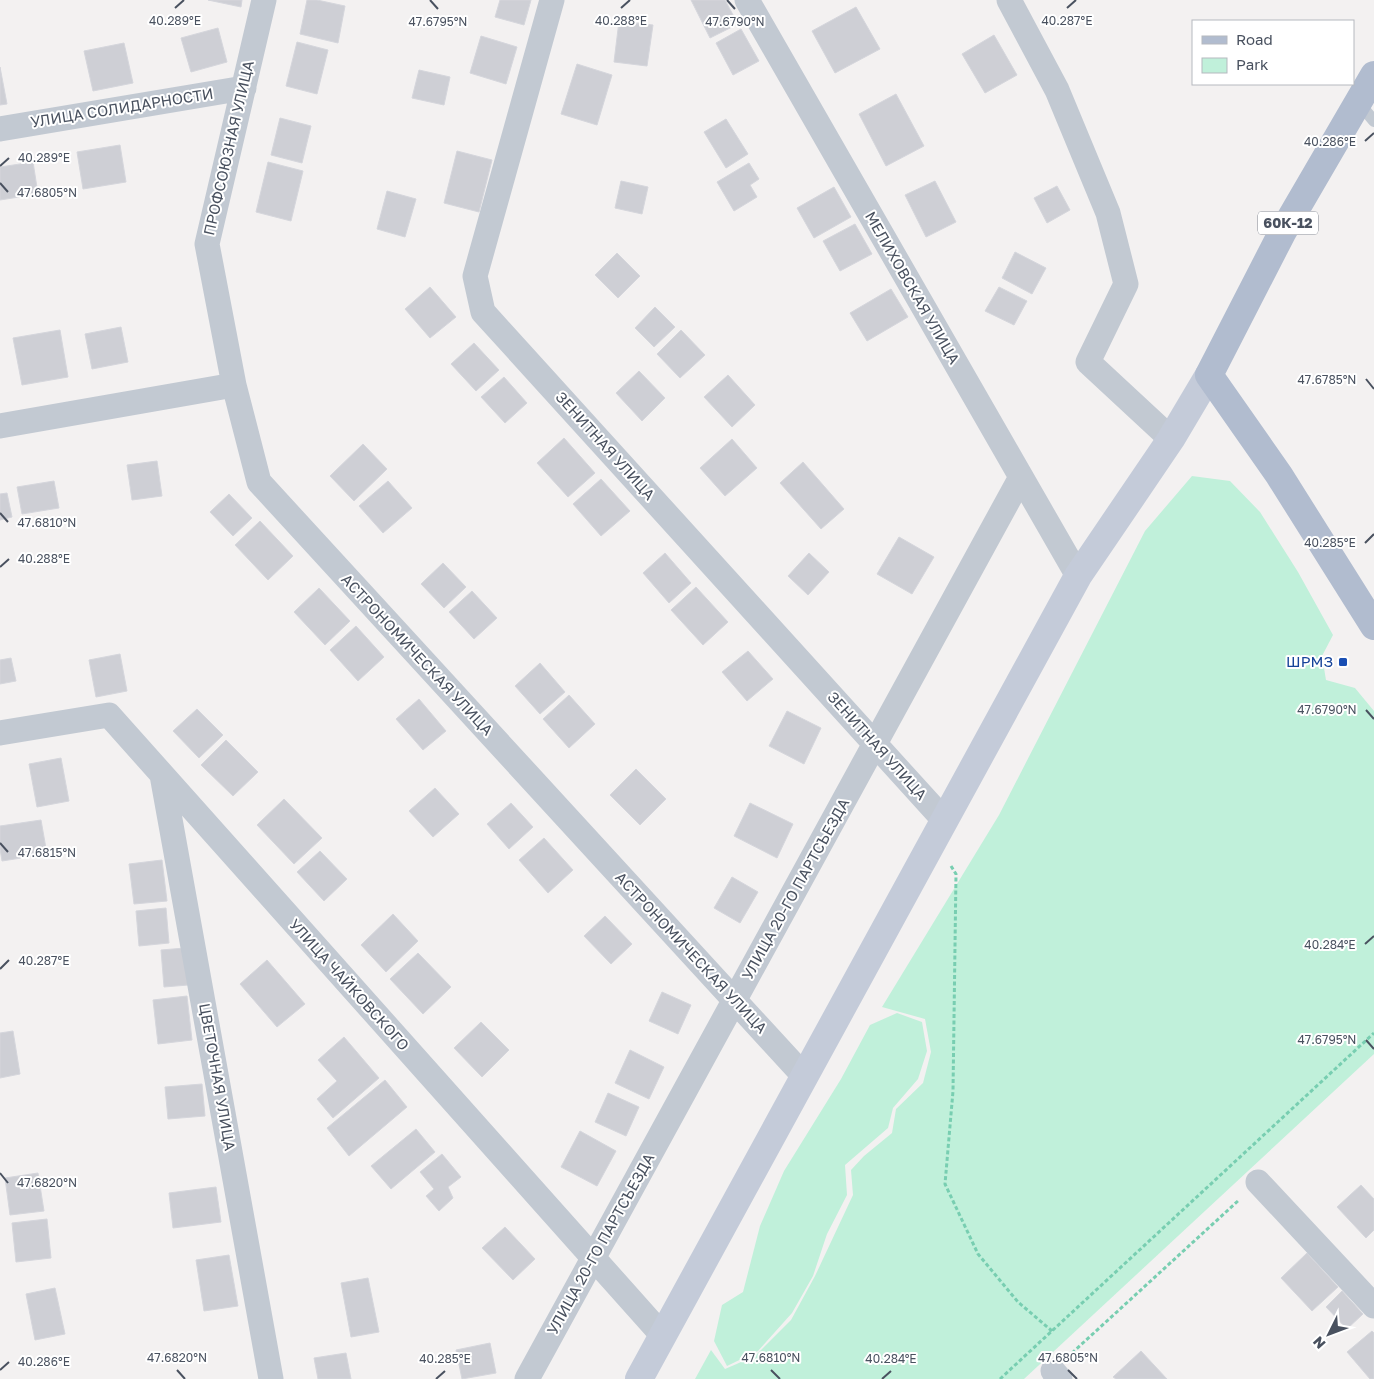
<svg xmlns="http://www.w3.org/2000/svg" width="1374" height="1379" font-family="'Golos Text',sans-serif">
<rect width="100%" height="100%" fill="#f3f1f1"/>
<path fill="#c0f0da" d="M1192,476L1230,481L1260,512L1298,572L1333,635L1322,656L1326,680L1355,688L1374,711V1054L1024,1379H695L711,1350L725,1369L755,1356L791,1320L815,1276L853,1195L851,1170L864,1156L892,1133L896,1109L923,1083L931,1052L925,1019L882,1007L999,815L1145,531Z
M897,1013L922,1022L927,1051L918,1079L893,1108L888,1128L845,1165L847,1195L827,1234L813,1276L792,1313L758,1351L727,1366L714,1341L722,1305L743,1292L760,1226L784,1171L841,1079L870,1025Z"/>
<path fill="#cecfd5" stroke="#d5d6dc" d="M208,0H242L241,7Z
M307,0H317L345,6L338,43L300,34Z
M500,0H531L524,25L495,17Z
M691,0H725L738,24L710,38Z
M856,7L880,49L835,73L812,31Z
M619,21L653,25L647,66L614,62Z
M218,28L227,62L191,72L181,38Z
M741,29L759,61L733,75L716,43Z
M994,35L1017,75L985,93L962,54Z
M481,36L517,47L506,84L470,73Z
M297,42L328,50L317,94L286,86Z
M124,43L133,83L93,91L84,51Z
M577,64L612,75L597,125L561,114Z
M0,67L7,104L0,105Z
M419,70L450,77L444,105L412,98Z
M896,94L924,146L886,166L859,114Z
M280,118L311,126L302,163L271,155Z
M726,119L748,154L726,168L704,132Z
M120,145L126,182L83,189L77,152Z
M457,151L492,160L479,212L444,203Z
M33,162L38,194L0,200V167Z
M268,162L303,171L291,221L256,212Z
M749,163L759,179L750,185L757,197L734,211L717,182Z
M621,181L648,187L642,214L615,208Z
M935,181L956,222L926,237L905,195Z
M1057,186L1070,210L1047,223L1034,198Z
M834,187L851,217L814,238L797,208Z
M387,191L416,199L405,237L377,229Z
M855,224L872,254L840,271L823,241Z
M1015,252L1046,268L1032,294L1002,278Z
M617,253L640,276L618,298L595,275Z
M430,287L456,317L430,338L405,309Z
M999,287L1027,301L1014,325L985,311Z
M891,289L908,317L867,341L850,313Z
M655,307L675,327L654,347L635,328Z
M121,327L128,362L92,369L85,334Z
M60,330L68,377L22,385L13,338Z
M681,330L705,355L680,378L657,354Z
M474,343L499,370L476,391L451,364Z
M639,371L665,398L642,421L616,393Z
M728,375L755,405L732,427L704,397Z
M504,377L527,403L505,423L481,397Z
M564,438L595,473L568,497L537,463Z
M732,439L757,468L725,496L700,468Z
M363,444L387,469L354,501L330,476Z
M157,461L162,496L132,500L127,465Z
M803,462L844,509L821,529L780,483Z
M601,479L630,511L601,536L573,504Z
M54,481L59,508L22,514L17,487Z
M388,481L412,508L383,533L359,506Z
M7,493L12,517L0,520V494Z
M229,494L252,518L233,536L210,512Z
M260,521L293,556L268,580L235,545Z
M899,537L934,557L912,594L877,574Z
M665,553L691,583L669,603L643,573Z
M809,553L829,572L808,595L788,576Z
M443,563L466,587L444,608L421,584Z
M696,587L728,622L703,645L671,610Z
M319,588L350,621L325,645L294,612Z
M472,591L497,618L474,639L449,612Z
M356,626L384,657L358,681L330,650Z
M748,651L773,679L747,701L722,672Z
M120,654L127,691L96,697L89,660Z
M11,658L16,681L0,684V660Z
M540,663L565,692L540,714L515,686Z
M569,695L595,724L569,748L543,719Z
M419,699L446,731L423,750L396,719Z
M197,709L223,735L199,758L173,731Z
M787,711L821,728L804,764L769,746Z
M226,740L258,772L233,796L201,765Z
M61,758L69,801L37,807L29,764Z
M636,769L666,799L640,825L610,795Z
M435,788L459,814L433,837L409,811Z
M284,799L322,838L294,864L257,825Z
M511,803L533,827L509,849L487,824Z
M750,803L793,824L777,858L734,836Z
M41,820L47,854L2,861L0,849V826Z
M544,838L573,870L548,893L519,860Z
M320,851L347,879L324,901L297,872Z
M162,860L167,901L134,904L129,864Z
M732,877L758,892L740,923L714,908Z
M166,908L169,943L139,946L136,911Z
M393,914L418,941L386,972L361,945Z
M605,916L632,944L611,964L584,936Z
M185,948L188,985L164,987L161,950Z
M418,953L451,987L423,1014L390,979Z
M267,960L305,1004L277,1027L240,984Z
M662,992L691,1005L678,1034L649,1021Z
M187,996L192,1040L158,1044L153,1000Z
M481,1022L509,1050L482,1077L454,1048Z
M13,1031L20,1074L0,1078V1033Z
M344,1037L379,1078L333,1118L317,1099L337,1081L318,1060Z
M630,1050L664,1067L649,1099L615,1083Z
M385,1080L407,1107L349,1156L327,1128Z
M202,1084L205,1116L168,1119L165,1087Z
M608,1093L639,1107L626,1136L595,1122Z
M416,1129L435,1152L391,1189L371,1166Z
M580,1131L616,1151L597,1186L561,1167Z
M442,1154L461,1177L448,1187L453,1198L439,1211L426,1196L434,1189L420,1172Z
M38,1173L44,1211L10,1215L5,1178Z
M1361,1185L1374,1199V1230L1366,1238L1337,1207Z
M216,1187L221,1222L173,1228L169,1193Z
M47,1219L51,1258L16,1262L12,1223Z
M505,1227L535,1259L513,1280L482,1248Z
M1307,1253L1338,1287L1312,1311L1281,1278Z
M229,1255L238,1306L204,1311L196,1260Z
M368,1278L379,1332L351,1337L341,1283Z
M55,1288L65,1334L35,1340L26,1294Z
M1342,1291L1363,1314L1347,1329L1326,1307Z
M1372,1331L1374,1333V1379H1370L1347,1352Z
M490,1343L496,1373L462,1379L456,1350Z
M1141,1351L1167,1379H1116L1113,1377Z
M346,1353L351,1379H318L314,1358Z"/>
<g fill="none" stroke-linecap="round" stroke-linejoin="round">
<path stroke="#78ceb1" stroke-width="3" stroke-dasharray="4 2.5" stroke-linecap="butt" d="M951,866L956,874L953,1091L945,1184L978,1254L1018,1302L1052,1331
M1072,1353L1239,1200
M1000,1379L1374,1033"/>
<path stroke="#c2c9d2" stroke-width="12" d="M1358,102L1374,121"/>
<path stroke="#c2c9d2" stroke-width="25" d="M264,0L207,244L234,385L259,482L804,1076
M552,0L475,276L483,312L944,820
M747,0L1078,576
M1009,0L1057,90L1108,213L1126,284L1088,362L1171,439
M0,129L244,88
M0,426L234,385
M0,733L109,715L663,1336
M162,775L271,1379
M1258,1182L1374,1306
M1053,1371L1060,1379
M527,1379L1021,477"/>
<path stroke="#c4cbd9" stroke-width="28" d="M639,1379L1078,576L1171,439L1209,375"/>
<path stroke="#b1bccf" stroke-width="28" d="M1374,75L1282,233L1209,375L1279,475L1374,626"/>
</g>
<path fill="none" stroke="#49515f" stroke-width="2" d="M430,0L438,9M727,0L735,9M175,8L184,0M621,8L630,0M1067,8L1076,0M1365,141L1374,133M0,166L9,158M0,183L8,192M1366,379L1374,389M0,513L8,522M1365,543L1374,534M0,567L9,559M1366,710L1374,719M0,843L8,852M1365,944L1374,936M0,969L9,960M1366,1040L1374,1049M0,1173L8,1183M0,1370L9,1362M177,1370L185,1379M771,1370L780,1379M1068,1370L1077,1379M436,1379L445,1371M882,1379L891,1371"/>
<rect fill="#1a4fb4" stroke="#fff" stroke-width="2" x="1338" y="657" width="10" height="10" rx="2.5"/>
<g text-anchor="middle" stroke-width="4" stroke-linejoin="round" paint-order="stroke">
<rect fill="#fff" stroke="#80858f" stroke-width="1" x="1258" y="211.5" width="60" height="23" rx="4"/>
<g font-size="14" font-weight="bold" fill="#49515f">
<text x="1288" y="228">60К-12</text>
</g>
<g font-size="15" fill="#49515f" stroke="#fff">
<text transform="translate(122 108) rotate(-9)" y="5">УЛИЦА СОЛИДАРНОСТИ</text>
<text transform="translate(229 148) rotate(-77)" y="5">ПРОФСОЮЗНАЯ УЛИЦА</text>
<text transform="translate(912 288) rotate(60)" y="5">МЕЛИХОВСКАЯ УЛИЦА</text>
<text transform="translate(605 446) rotate(48)" y="5">ЗЕНИТНАЯ УЛИЦА</text>
<text transform="translate(417 655) rotate(47)" y="5">АСТРОНОМИЧЕСКАЯ УЛИЦА</text>
<text transform="translate(877 746) rotate(48)" y="5">ЗЕНИТНАЯ УЛИЦА</text>
<text transform="translate(796 889) rotate(-61)" y="5">УЛИЦА 20-ГО ПАРТСЪЕЗДА</text>
<text transform="translate(691 953) rotate(47)" y="5">АСТРОНОМИЧЕСКАЯ УЛИЦА</text>
<text transform="translate(349 985) rotate(48)" y="5">УЛИЦА ЧАЙКОВСКОГО</text>
<text transform="translate(217 1077) rotate(80)" y="5">ЦВЕТОЧНАЯ УЛИЦА</text>
<text transform="translate(601 1244) rotate(-61)" y="5">УЛИЦА 20-ГО ПАРТСЪЕЗДА</text>
</g>
<g font-size="15" fill="#164399" stroke="#fff" text-anchor="end">
<text x="1333" y="667">ШРМЗ</text>
</g>
</g>
<g font-size="12" text-anchor="middle" fill="#49515f" stroke="#fff" stroke-width="4" stroke-linejoin="round" paint-order="stroke">
<text x="175" y="25">40.289°E</text>
<text x="621" y="25">40.288°E</text>
<text x="1067" y="25">40.287°E</text>
<text x="735" y="26">47.6790°N</text>
<text x="438" y="26">47.6795°N</text>
<text x="1330" y="146">40.286°E</text>
<text x="44" y="162">40.289°E</text>
<text x="47" y="197">47.6805°N</text>
<text x="1327" y="384">47.6785°N</text>
<text x="47" y="527">47.6810°N</text>
<text x="1330" y="547">40.285°E</text>
<text x="44" y="563">40.288°E</text>
<text x="1327" y="714">47.6790°N</text>
<text x="47" y="857">47.6815°N</text>
<text x="1330" y="949">40.284°E</text>
<text x="44" y="965">40.287°E</text>
<text x="1327" y="1044">47.6795°N</text>
<text x="47" y="1187">47.6820°N</text>
<text x="177" y="1362">47.6820°N</text>
<text x="771" y="1362">47.6810°N</text>
<text x="1068" y="1362">47.6805°N</text>
<text x="445" y="1363">40.285°E</text>
<text x="891" y="1363">40.284°E</text>
<text x="44" y="1366">40.286°E</text>
</g>
<rect x="1192" y="20" width="162" height="65" fill="#ffffff" stroke="#b6b9bf"/>
<rect x="1202" y="36" width="25" height="8" fill="#b1bccf" stroke="#b6b9bf"/>
<text x="1236" y="45" font-size="15" fill="#49515f">Road</text>
<rect x="1202" y="58" width="25" height="15" fill="#c0f0da" stroke="#b6b9bf"/>
<text x="1236" y="70" font-size="15" fill="#49515f">Park</text>
<g transform="translate(1329 1334) rotate(228)" stroke="#ffffff" stroke-width="4" paint-order="stroke">
<path d="M0-4L9 19L0 12L-9 19Z" fill="#49515f"/>
<text y="-8" font-size="14" font-weight="bold" text-anchor="middle" fill="#49515f">N</text>
</g>
</svg>
